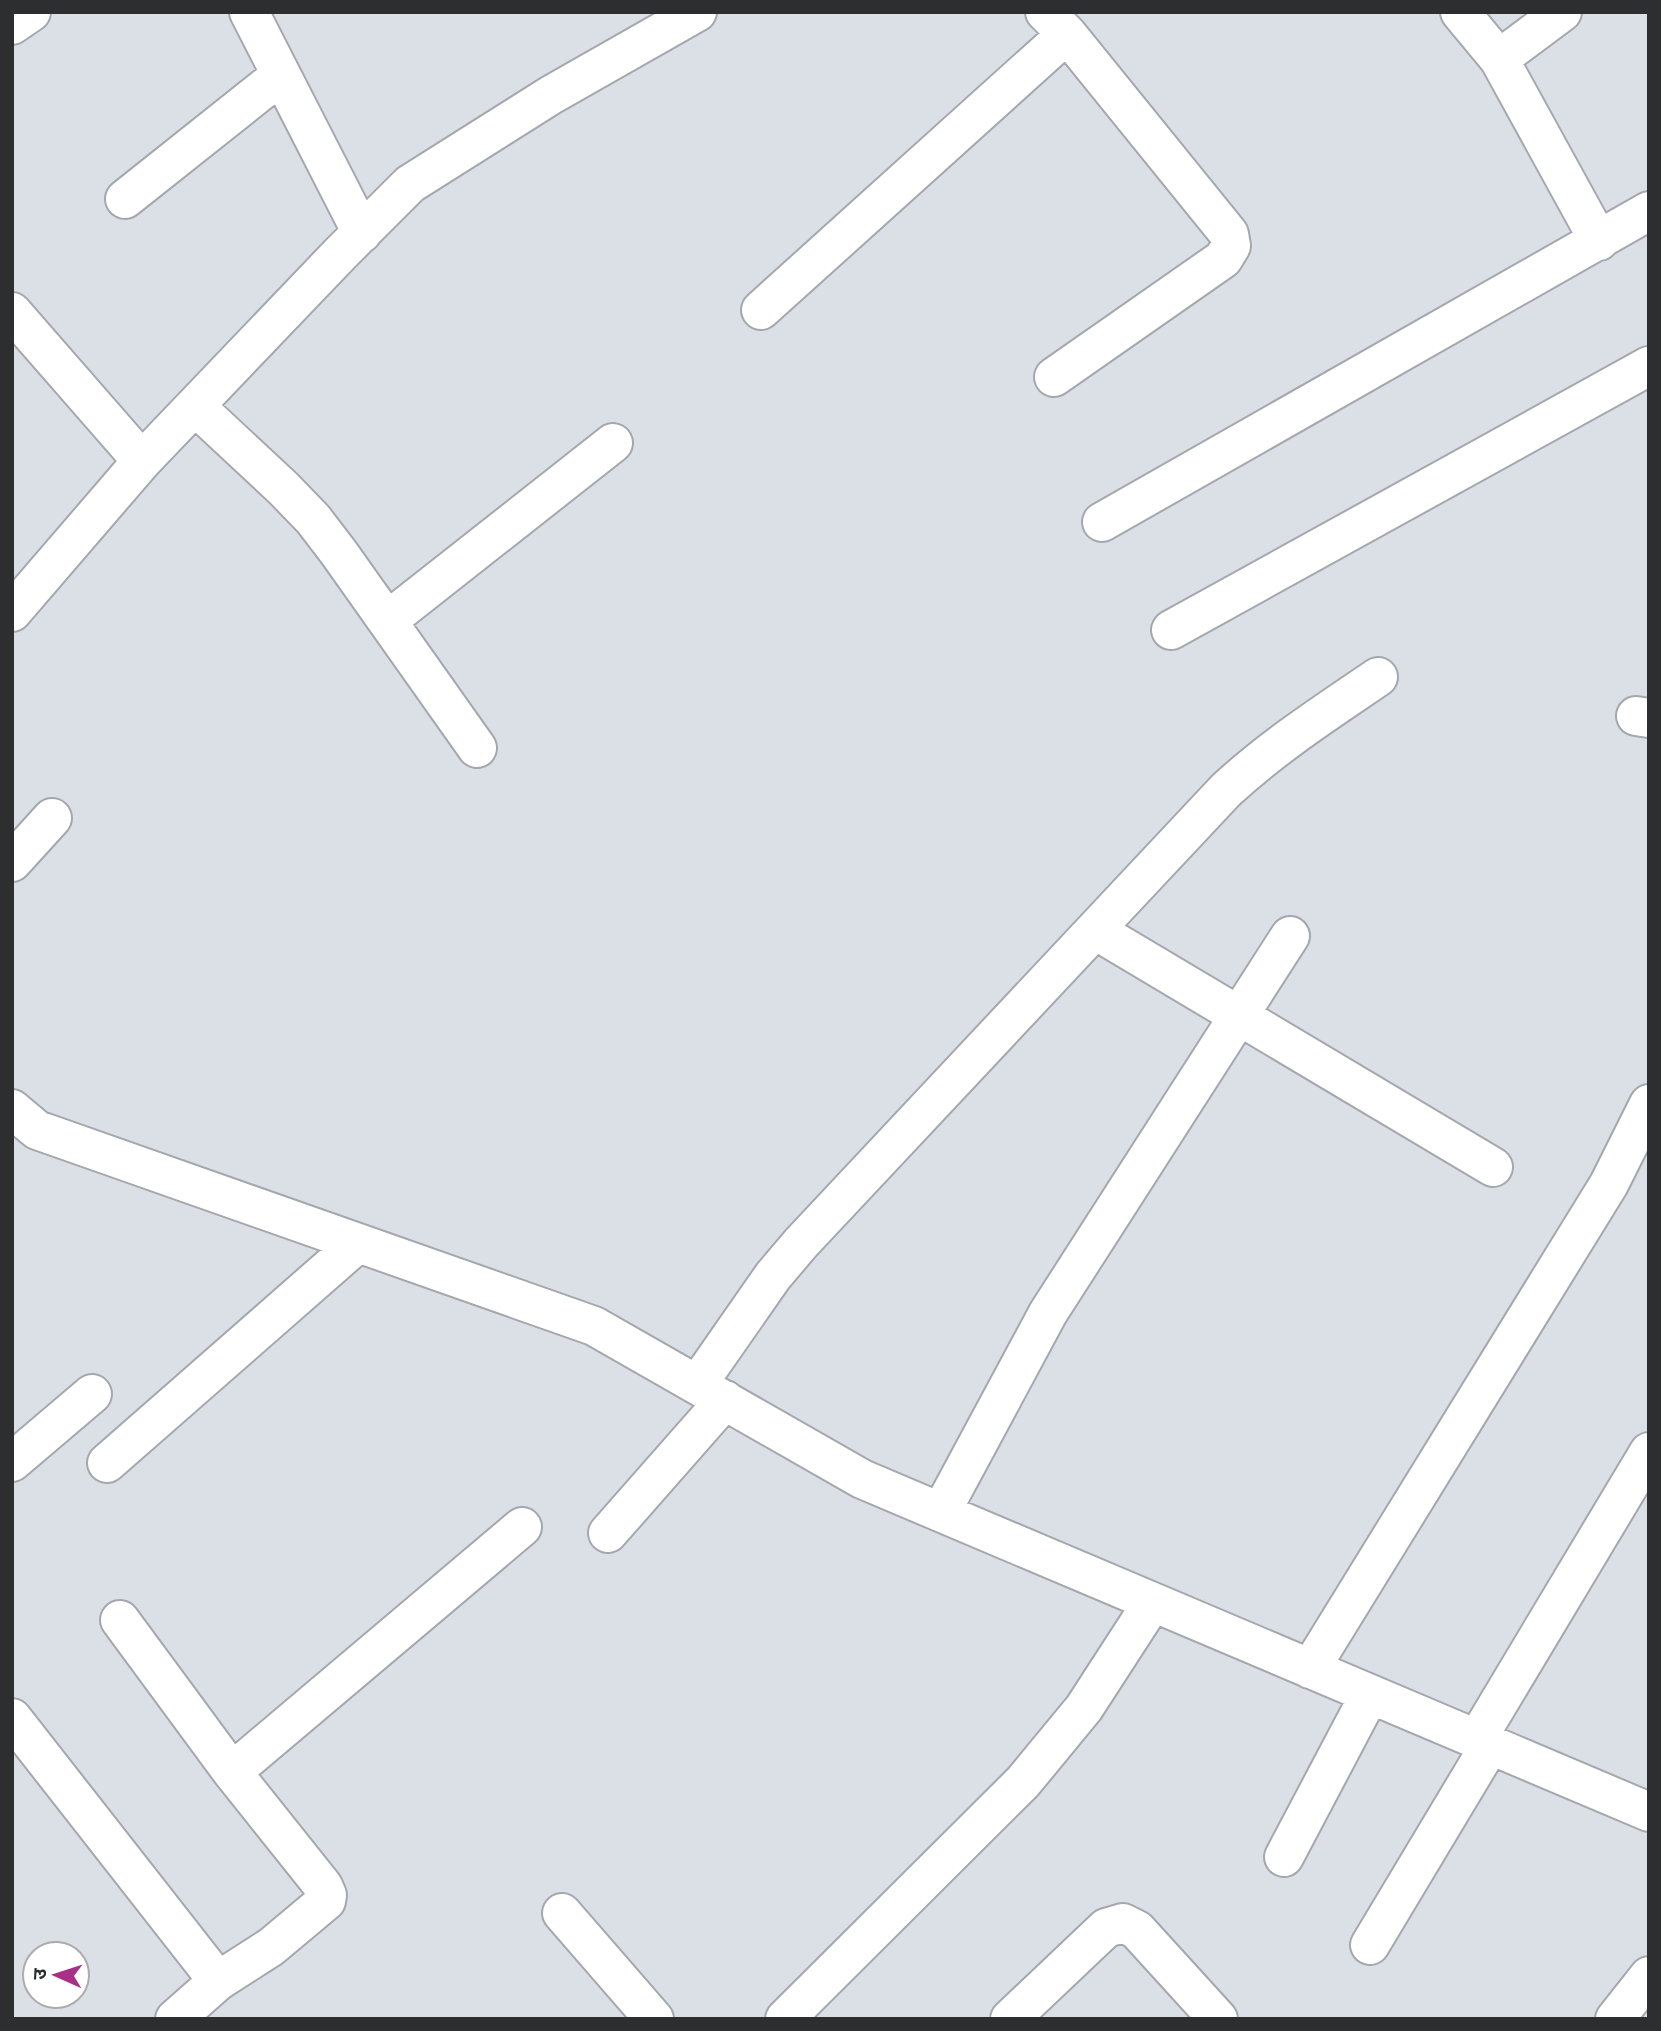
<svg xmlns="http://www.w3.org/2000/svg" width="1661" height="2031" font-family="Literata,'Noto Sans Devanagari',serif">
<rect width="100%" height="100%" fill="#dbe0e6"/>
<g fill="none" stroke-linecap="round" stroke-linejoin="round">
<defs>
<path id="street" d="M249,12L362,233
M1045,12L1067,34L1229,234L1231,246L1223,259L1054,377
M1460,12L1499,59L1599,241
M12,25L31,12
M1499,59L1562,12
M125,199L281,75
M761,310L1067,34
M12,312L142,461
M195,406L283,488L313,519L339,553L477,748
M1102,522L1649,211
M12,612L142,461L339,255L410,184L551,95L697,12
M387,621L613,443
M1171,630L1649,366
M1636,716L1649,718
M12,862L52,818
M1095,930L1493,1167
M12,1109L37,1130L594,1326L862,1479L1649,1812
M697,1385L773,1276L801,1243L1226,790C1274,746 1325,713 1378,677
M12,1462L92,1394
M107,1463L358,1243
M941,1512L1048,1313L1290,936
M608,1533L725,1400
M120,1620L232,1772L323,1886L327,1895L326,1901L271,1947L218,1981L175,2019
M1310,1669L1609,1184L1649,1104
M12,1718L218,1981
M1477,1739L1649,1452
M232,1772L522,1527
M1284,1857L1370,1694
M562,1913L654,2019
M1370,1945L1490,1745
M785,2019L1023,1782L1084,1708L1152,1603
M1010,2019L1106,1928L1123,1923L1137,1930L1218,2019
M1615,2019L1649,1976"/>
</defs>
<use href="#street" stroke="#a4a8ae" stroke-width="42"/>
<use href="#street" stroke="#fff" stroke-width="38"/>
</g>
<rect width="1661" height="2031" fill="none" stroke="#2c2e30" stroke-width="28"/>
<g transform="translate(56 1975) rotate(273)"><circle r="33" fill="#ffffff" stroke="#ababac" stroke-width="2"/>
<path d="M0-5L12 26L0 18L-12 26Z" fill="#a83086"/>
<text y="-10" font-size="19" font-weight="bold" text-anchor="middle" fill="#2c2e30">उ</text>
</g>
</svg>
